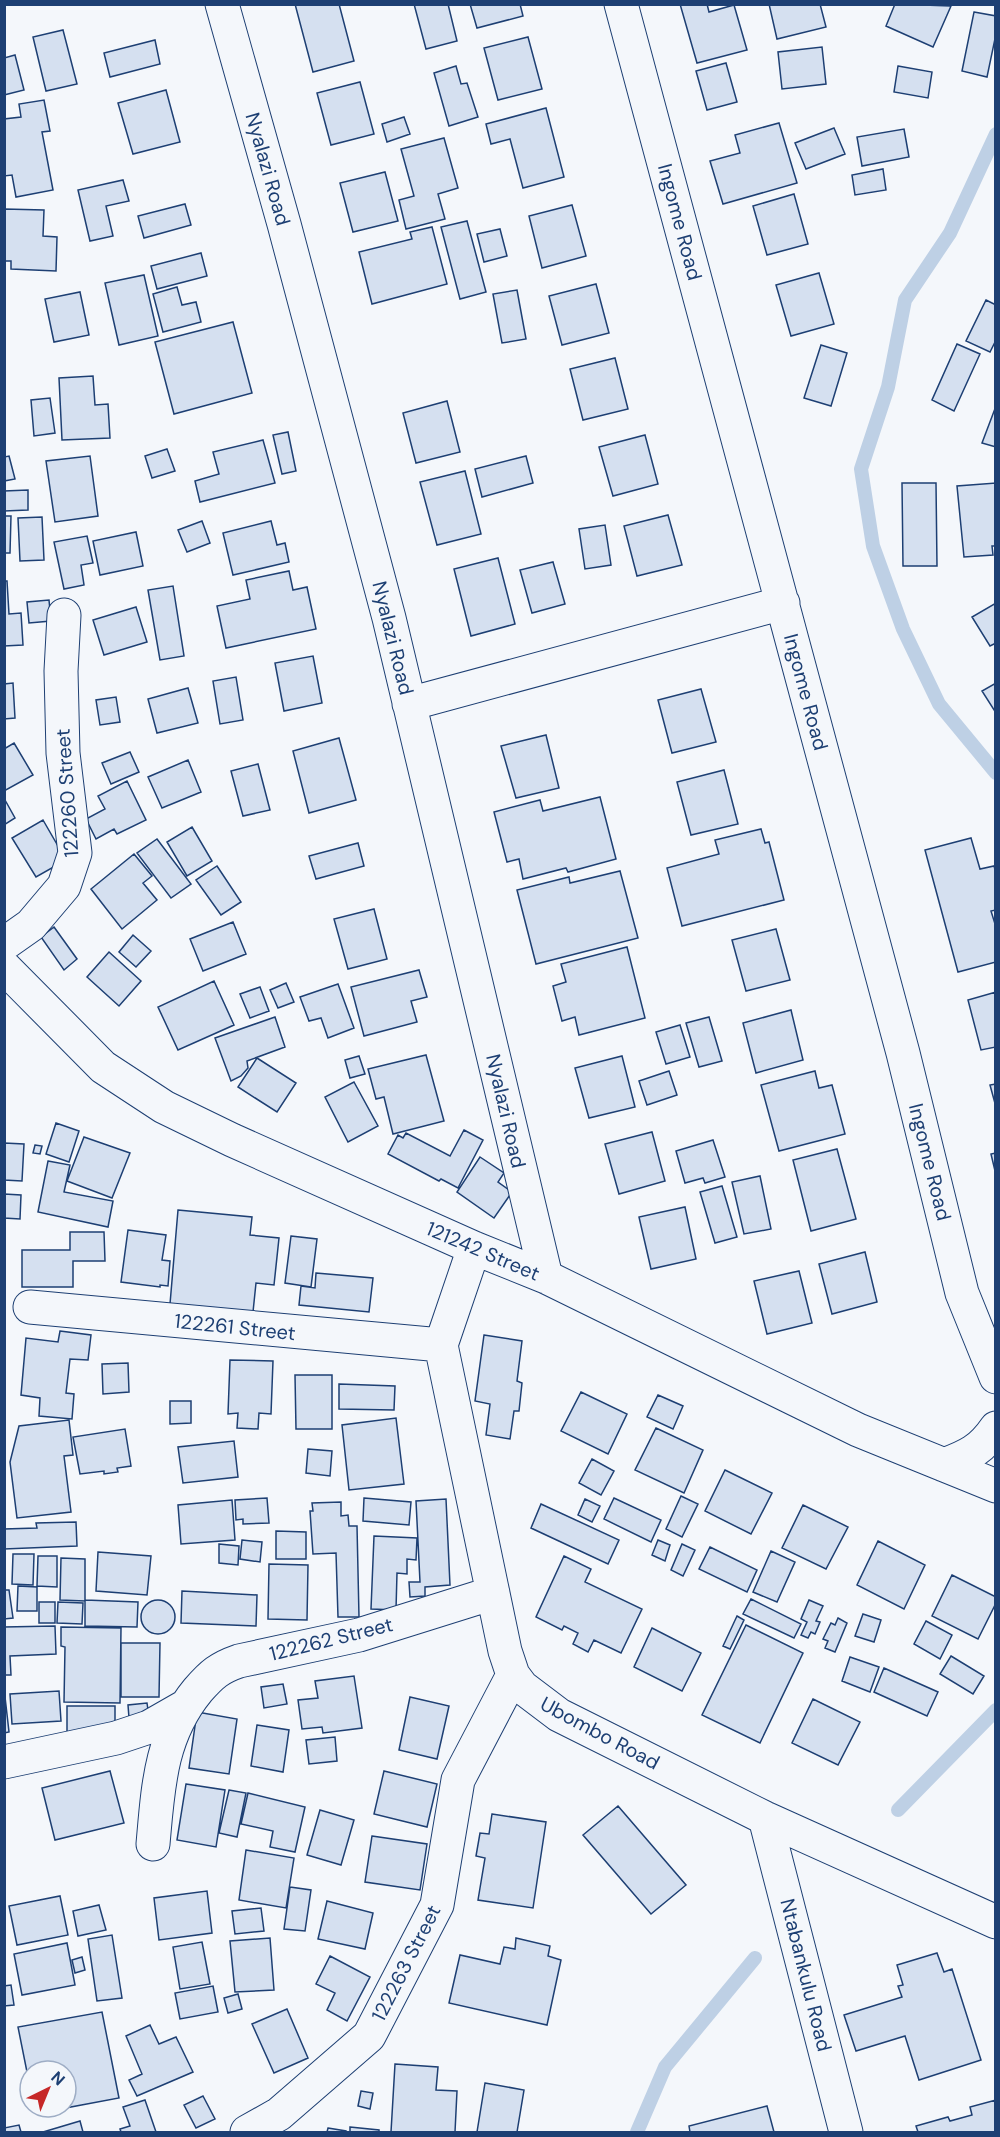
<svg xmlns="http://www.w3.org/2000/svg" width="1000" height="2137" font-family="'DM Sans',sans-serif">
<rect width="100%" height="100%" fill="#f4f7fb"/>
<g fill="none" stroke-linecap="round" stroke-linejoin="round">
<path stroke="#bed0e5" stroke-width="14" d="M996,134L950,233L905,300L888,387L861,469L873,546L903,629L939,704L996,773
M898,1810L996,1710
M637,2132L665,2067L755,1958"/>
</g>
<path fill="#d5e0f0" stroke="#1d3f73" stroke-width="1.5" d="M295,4H339L354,61L313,72Z
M414,4H448L457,41L426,49Z
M470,4H520L523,16L477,28Z
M680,4H707L709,12L734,5L747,50L697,63Z
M769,4H820L826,27L777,39Z
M895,4L951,6L933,47L886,26Z
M974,12L996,16V34L987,77L962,71Z
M63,30L77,84L46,91L33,37Z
M528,37L542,89L498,100L484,48Z
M155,40L160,64L110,77L104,53Z
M822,47L826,84L782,89L778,52Z
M15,55L24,90L4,95V58Z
M726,63L737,102L707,110L696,71Z
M456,66L461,84L467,83L478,117L449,126L434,73Z
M898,66L932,72L928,98L894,92Z
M360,82L374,134L331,145L317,93Z
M166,90L180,142L133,154L118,103Z
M44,100L50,131L42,132L53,190L16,197L12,175L4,176V119L21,117L19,104Z
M546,108L564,177L523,188L510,139L491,144L486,124Z
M404,117L410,134L387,142L382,124Z
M779,123L797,183L723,204L710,161L740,153L735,135Z
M834,128L845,154L806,169L795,143Z
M904,129L909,157L862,166L857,137Z
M444,138L458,188L438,194L445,219L406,229L399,200L414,196L401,149Z
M883,169L886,190L855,195L852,175Z
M385,172L398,221L353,232L340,183Z
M123,180L129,201L106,206L113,236L90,241L78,190Z
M794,194L808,244L767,255L753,206Z
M185,204L191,225L144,238L138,216Z
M572,205L586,256L542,268L529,216Z
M4,209L44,210L43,236L57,237L56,271L11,269V261H4Z
M467,221L486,292L460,299L441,227Z
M432,227L447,284L372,304L359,252L412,239L410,232Z
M500,229L507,256L484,262L477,234Z
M201,253L207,276L157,289L151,266Z
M819,273L834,324L791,336L776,285Z
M144,275L158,336L119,345L105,283Z
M596,284L609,333L562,345L549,296Z
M177,287L182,305L196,302L201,322L163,332L153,294Z
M517,290L526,339L502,343L493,294Z
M80,292L89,335L54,342L45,299Z
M986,300L996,305V340L990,352L966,341Z
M233,322L252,393L174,414L155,342Z
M957,344L980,354L954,411L932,400Z
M821,345L847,353L831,406L804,398Z
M615,358L628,409L583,420L570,369Z
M93,376L95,405L108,404L110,438L62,440L59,378Z
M50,398L55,433L34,436L31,400Z
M447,401L460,452L416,463L403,413Z
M996,406V447L982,443Z
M288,432L296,471L282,474L273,435Z
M645,435L658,484L613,496L599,447Z
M263,440L275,483L200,502L195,481L219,474L213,452Z
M167,449L175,471L152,478L145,456Z
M9,456L15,479L4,481V457Z
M90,456L98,516L55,522L46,461Z
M526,456L533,483L482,497L475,469Z
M465,471L481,534L437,545L420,482Z
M902,483H936L937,566H903Z
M996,483V546H992L993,555L964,557L957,486Z
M28,490V510L4,511V491Z
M668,515L682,565L637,576L624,526Z
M4,516H11L10,553H4Z
M42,517L44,560L20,561L18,518Z
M202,521L210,543L187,552L178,530Z
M271,521L277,545L285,543L289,562L233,575L223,533Z
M605,525L611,565L585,569L579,529Z
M136,532L143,566L100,575L93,541Z
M87,536L93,563L81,565L84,585L64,589L54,542Z
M498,558L515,624L471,636L454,569Z
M553,562L565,604L532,613L520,570Z
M289,571L293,590L307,587L316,629L226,648L217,606L250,599L246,580Z
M4,581H7L9,614L21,613L23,645L4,646Z
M173,586L184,656L160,660L148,590Z
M49,600L51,621L29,623L27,602Z
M996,603V643L990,646L972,617Z
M136,607L147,642L104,655L93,620Z
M313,656L322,703L284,711L275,663Z
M236,677L243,720L220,724L213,681Z
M13,683L15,718L4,719V684Z
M996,683V713L982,691Z
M188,688L198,723L157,733L148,699Z
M701,689L716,742L672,753L658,700Z
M116,697L120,722L100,725L96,700Z
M546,735L559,788L516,798L501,746Z
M339,738L356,800L309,813L293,751Z
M14,743L33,775L4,791V749Z
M130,752L139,772L111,784L102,763Z
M188,760L201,792L162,808L148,777Z
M258,764L270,810L243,816L231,771Z
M724,770L738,824L691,835L677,782Z
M127,781L146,820L117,834L114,829L96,839L86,819L105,809L98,796Z
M600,797L616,859L568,872L566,868L523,879L519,859L507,862L494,812L540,800L543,811Z
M5,800L15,818L4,825V801Z
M43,820L66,860L36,877L12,838Z
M192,827L212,861L187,876L167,842Z
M761,829L765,843L769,842L784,900L682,926L667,868L719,854L715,840Z
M971,838L980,869L994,866L996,873V910L991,911L996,927V962L958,972L925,850Z
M157,839L191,884L171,898L137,853Z
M358,843L364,866L316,879L309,856Z
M134,854L152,876L143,883L157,900L122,929L91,889Z
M217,866L241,902L221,915L196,880Z
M620,871L638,938L536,964L517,890L569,877L570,883Z
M374,909L387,959L348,969L334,919Z
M233,922L246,954L203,971L190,939Z
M54,927L77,959L64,970L41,937Z
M776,929L790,980L746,991L732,940Z
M133,935L151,951L136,967L119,952Z
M627,947L645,1018L579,1035L575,1017L562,1021L553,986L566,982L561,964Z
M109,952L141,981L119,1006L87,977Z
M419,970L427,997L411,1001L417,1022L364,1036L351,987Z
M214,981L234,1025L178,1050L158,1007Z
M286,983L294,1002L278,1008L270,990Z
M338,984L354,1028L328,1038L321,1018L309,1021L300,997Z
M260,987L269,1011L250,1018L240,994Z
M996,992V1047L981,1050L968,1000Z
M791,1010L803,1060L756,1073L743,1023Z
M275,1017L285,1047L247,1061L248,1068L241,1076L231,1081L215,1038Z
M709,1017L722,1061L699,1067L686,1023Z
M680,1025L690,1057L666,1064L656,1032Z
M426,1055L444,1121L393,1134L384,1097L376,1099L368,1069Z
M359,1056L365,1074L350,1078L345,1060Z
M622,1056L635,1107L589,1118L575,1068Z
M257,1058L296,1083L277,1112L238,1087Z
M669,1071L677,1095L647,1105L639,1081Z
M815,1071L819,1088L832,1085L845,1134L779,1151L761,1085Z
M354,1082L378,1126L348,1142L325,1097Z
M996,1084V1107L990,1085Z
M56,1123L79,1131L69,1162L46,1154Z
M464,1130L483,1140L458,1188L441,1179L439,1181L388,1154L398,1135L403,1138L406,1133L450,1156Z
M652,1132L665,1181L619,1194L605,1144Z
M84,1137L130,1153L112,1198L67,1181Z
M713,1140L725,1177L705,1183L703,1178L685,1183L676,1151Z
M4,1143L24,1144L22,1181L4,1180Z
M35,1145L42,1146L40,1154L33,1153Z
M837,1149L856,1219L811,1231L793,1160Z
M996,1153V1175L991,1154Z
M480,1157L504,1173L498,1182L512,1192L494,1218L457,1192Z
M48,1161L70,1165L64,1192L113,1201L108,1227L38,1212Z
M760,1176L771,1229L744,1234L732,1182Z
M722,1186L737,1237L715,1243L700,1192Z
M4,1194L21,1195L20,1219L4,1218Z
M685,1207L696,1259L651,1269L639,1217Z
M178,1210L252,1217L250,1235L279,1238L274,1285L256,1283L253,1312L170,1304Z
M128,1230L166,1235L162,1260L170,1261L168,1286L160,1285V1287L121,1282Z
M70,1232H104L105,1261H73V1287H22V1250H70Z
M291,1236L317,1239L311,1287L285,1283Z
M865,1252L877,1302L832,1314L819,1264Z
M799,1271L812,1323L767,1334L754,1281Z
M316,1273L373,1278L369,1312L299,1305L301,1286L315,1288Z
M60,1331L91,1335L88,1360L70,1359L66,1393L74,1394L72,1419L39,1416L40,1398L21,1395L26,1338L58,1342Z
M484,1335L522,1341L517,1381L522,1383L519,1411H514L510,1439L486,1435L490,1404L475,1401Z
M230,1360L273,1361L271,1414L259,1413L258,1429L237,1428L238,1413L228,1414Z
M128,1363L129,1392L103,1394L102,1364Z
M295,1375H332V1429H296Z
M339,1384L395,1386L394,1410L339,1409Z
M581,1392L627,1414L608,1454L561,1431Z
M658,1395L683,1406L673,1429L647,1417Z
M170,1401H191V1423L170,1424Z
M396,1418L404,1484L349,1490L342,1425Z
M69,1420L73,1455L64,1456L71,1512L17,1518L10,1462L19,1426Z
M656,1428L703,1450L684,1493L635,1470Z
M125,1429L131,1466L117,1468L118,1472L104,1474V1471L80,1474L73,1437Z
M234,1441L238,1477L183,1483L178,1447Z
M308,1449L332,1451L330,1476L306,1473Z
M592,1459L614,1471L601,1495L579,1483Z
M725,1470L772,1493L751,1534L705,1511Z
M681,1496L698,1504L682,1537L666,1529Z
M267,1498L269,1523L243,1524V1519L236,1520L235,1500Z
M364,1498L411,1502L409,1525L363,1521Z
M614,1498L661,1520L651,1542L604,1519Z
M446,1499L450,1585L425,1587V1596L410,1597L409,1582H420L416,1501Z
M585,1499L600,1506L592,1522L578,1515Z
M232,1500L235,1540L181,1544L178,1505Z
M341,1502V1516L348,1515L349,1526H357L359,1617H338L336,1553L313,1554L310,1511H313L312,1503Z
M541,1504L619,1540L608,1564L531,1528Z
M803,1505L848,1527L826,1569L782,1548Z
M76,1522L77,1546L4,1549V1529L37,1528L36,1523Z
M276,1531L306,1532V1559H276Z
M374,1536L417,1538L416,1560L407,1559V1574L397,1573L396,1610L371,1609Z
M242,1540L262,1542L260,1562L240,1559Z
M658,1540L670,1545L665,1561L652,1555Z
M878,1541L925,1565L904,1609L857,1585Z
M219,1544L239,1546L238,1565L219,1563Z
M682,1544L695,1550L683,1576L671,1570Z
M710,1547L757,1570L747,1592L699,1569Z
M771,1551L795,1562L777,1602L753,1592Z
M98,1552L151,1556L147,1595L96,1591Z
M13,1554H34L33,1585L12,1584Z
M38,1556H57V1587L37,1586Z
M564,1556L591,1569L585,1582L642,1609L621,1653L594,1640L588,1652L573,1644L578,1633L564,1626L562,1630L536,1617Z
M61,1558L85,1559V1601L60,1600Z
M269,1564L308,1565L307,1620L268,1619Z
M952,1575L996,1597V1603L978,1639L932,1616Z
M18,1586L37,1587V1611H17Z
M4,1590H9L13,1618L4,1619Z
M182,1591L257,1595L256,1626L181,1623Z
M751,1599L801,1624L794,1638L743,1614Z
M85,1600L138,1602L137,1627L85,1626Z
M809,1600L823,1606L816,1621L820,1622L815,1634L811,1632L808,1638L801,1635L807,1622L801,1619Z
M141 1617a17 17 0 1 1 34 0a17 17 0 1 1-34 0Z
M39,1602H55V1623H39Z
M58,1602L83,1603L82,1624L57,1623Z
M863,1614L881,1620L874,1642L855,1636Z
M737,1616L744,1620L730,1649L723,1646Z
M838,1618L847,1623L835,1652L825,1648L828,1641L823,1639L831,1623L835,1625Z
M926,1621L952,1635L940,1659L914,1644Z
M746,1625L803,1653L760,1743L702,1715Z
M55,1626L56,1654L10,1656L11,1675H4V1627Z
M61,1627L121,1628L120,1703L64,1702L65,1647L61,1646Z
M652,1628L701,1653L682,1691L634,1667Z
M121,1643H160L159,1697H121Z
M951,1656L984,1676L973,1694L940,1674Z
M850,1657L879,1667L870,1692L842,1681Z
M884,1668L938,1692L927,1716L874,1692Z
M354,1676L362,1728L323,1733L322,1727L302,1729L298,1700L318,1698L315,1681Z
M283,1684L287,1704L264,1708L261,1687Z
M4,1688L9,1732L4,1733Z
M59,1691L61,1721L12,1724L10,1694Z
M410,1697L449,1706L437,1759L399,1750Z
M813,1699L860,1722L838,1765L792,1743Z
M147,1703L149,1717L129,1718L128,1705Z
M67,1706H115V1733L67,1732Z
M197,1712L237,1719L229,1774L189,1768Z
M257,1725L289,1730L283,1772L251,1766Z
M335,1737L337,1761L309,1764L306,1740Z
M110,1771L124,1823L55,1840L42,1788Z
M384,1771L437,1784L427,1827L374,1814Z
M186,1784L225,1790L216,1847L177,1840Z
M229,1790L246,1793L237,1837L219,1833Z
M248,1793L305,1807L295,1852L270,1847L273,1831L241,1824Z
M618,1806L686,1885L651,1914L583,1835Z
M320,1810L354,1820L341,1865L307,1855Z
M492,1814L546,1822L533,1908L478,1900L485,1858L476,1856L480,1833L489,1834Z
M372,1836L427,1844L420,1890L365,1882Z
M246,1850L294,1858L286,1908L239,1900Z
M290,1887L311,1890L305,1931L284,1929Z
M207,1891L212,1933L159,1940L154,1898Z
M60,1896L68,1935L17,1945L9,1906Z
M327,1901L373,1913L365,1949L318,1939Z
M99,1905L106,1930L78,1936L73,1911Z
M261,1908L264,1931L235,1934L232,1911Z
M112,1935L122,1998L97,2001L88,1939Z
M270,1938L274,1990L235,1992L230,1941Z
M516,1938L550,1946L548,1956L561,1960L547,2025L449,2003L460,1955L500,1964L504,1947L515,1949Z
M202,1942L210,1984L180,1989L173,1947Z
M67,1943L75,1985L22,1995L14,1954Z
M937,1953L944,1972L952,1969L981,2060L919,2080L905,2036L856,2051L844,2015L902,1997L898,1986L903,1985L897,1965Z
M330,1956L370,1977L347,2021L327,2010L335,1993L316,1984Z
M82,1957L85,1970L75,1973L72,1960Z
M11,1985L14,2005L4,2006V1986Z
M213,1986L218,2012L180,2019L175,1993Z
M238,1994L242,2009L228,2013L224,1998Z
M287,2009L308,2058L274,2073L252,2024Z
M102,2012L119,2098L60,2109V2107H66V2071H30V2087L18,2027Z
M150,2025L159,2044L176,2037L193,2072L137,2096L129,2080L142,2074L126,2036Z
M395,2064L438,2067L436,2090L457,2091L455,2132H391Z
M485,2083L524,2090L517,2132H477Z
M361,2091L373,2093L370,2109L358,2106Z
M203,2096L215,2119L196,2128L184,2105Z
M145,2100L156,2132H121L120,2129L130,2126L123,2107Z
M996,2100V2132H918L916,2126L948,2117L950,2121L972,2115L970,2107Z
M767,2106L774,2132H690L689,2126Z
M80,2121L83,2132H43Z
M19,2125L21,2132H4V2128Z
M350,2127L379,2130V2132H350Z
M328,2128L346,2131V2132H327Z"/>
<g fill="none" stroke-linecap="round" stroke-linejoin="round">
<defs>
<path id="minor" d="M222,4L284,224L389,618L546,1277
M621,4L903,1053L962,1293L996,1377
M409,704L783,603
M4,944L31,925L64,886L75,853L63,753L61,671L64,615
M4,967L103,1067L164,1107L232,1140L474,1248L546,1277L858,1430L996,1486
M474,1248L441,1345L505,1651L513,1675L522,1687L559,1715L765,1818L996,1922
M30,1307L441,1345
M944,1465C968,1456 981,1450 996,1428
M4,1762L116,1738L149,1727L184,1707
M765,1818L846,2132
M153,1844C158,1788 160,1736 198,1690C212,1674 219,1668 239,1661L359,1635L493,1593
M247,2132L279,2114L369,2036L437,1905L458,1780L513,1675"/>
</defs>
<use href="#minor" stroke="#1d3f73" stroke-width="35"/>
<use href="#minor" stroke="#f4f7fb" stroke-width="33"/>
</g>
<g text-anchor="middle" stroke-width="4.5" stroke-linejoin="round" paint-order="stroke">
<g font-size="20" fill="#1d3f73" stroke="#f4f7fb">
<text transform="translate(268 169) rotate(74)" y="7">Nyalazi Road</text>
<text transform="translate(680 222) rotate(75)" y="7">Ingome Road</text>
<text transform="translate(393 638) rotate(76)" y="7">Nyalazi Road</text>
<text transform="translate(806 692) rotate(75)" y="7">Ingome Road</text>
<text transform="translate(67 793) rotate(-94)" y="7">122260 Street</text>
<text transform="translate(506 1111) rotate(77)" y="7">Nyalazi Road</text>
<text transform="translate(930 1162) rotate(76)" y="7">Ingome Road</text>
<text transform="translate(483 1251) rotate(23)" y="7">121242 Street</text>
<text transform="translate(235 1327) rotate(6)" y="7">122261 Street</text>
<text transform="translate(331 1639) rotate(-14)" y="7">122262 Street</text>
<text transform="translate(600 1733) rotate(28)" y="7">Ubombo Road</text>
<text transform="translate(406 1963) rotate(-63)" y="7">122263 Street</text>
<text transform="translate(806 1975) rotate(76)" y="7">Ntabankulu Road</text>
</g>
</g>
<rect width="1000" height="2137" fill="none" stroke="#1d3f73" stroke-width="12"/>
<g transform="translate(48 2089) rotate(43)"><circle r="28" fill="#f4f7fb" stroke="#9eadc5" stroke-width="1.5"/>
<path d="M0-4.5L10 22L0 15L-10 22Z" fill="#c62828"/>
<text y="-9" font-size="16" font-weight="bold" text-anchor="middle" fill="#1d3f73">N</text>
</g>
</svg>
